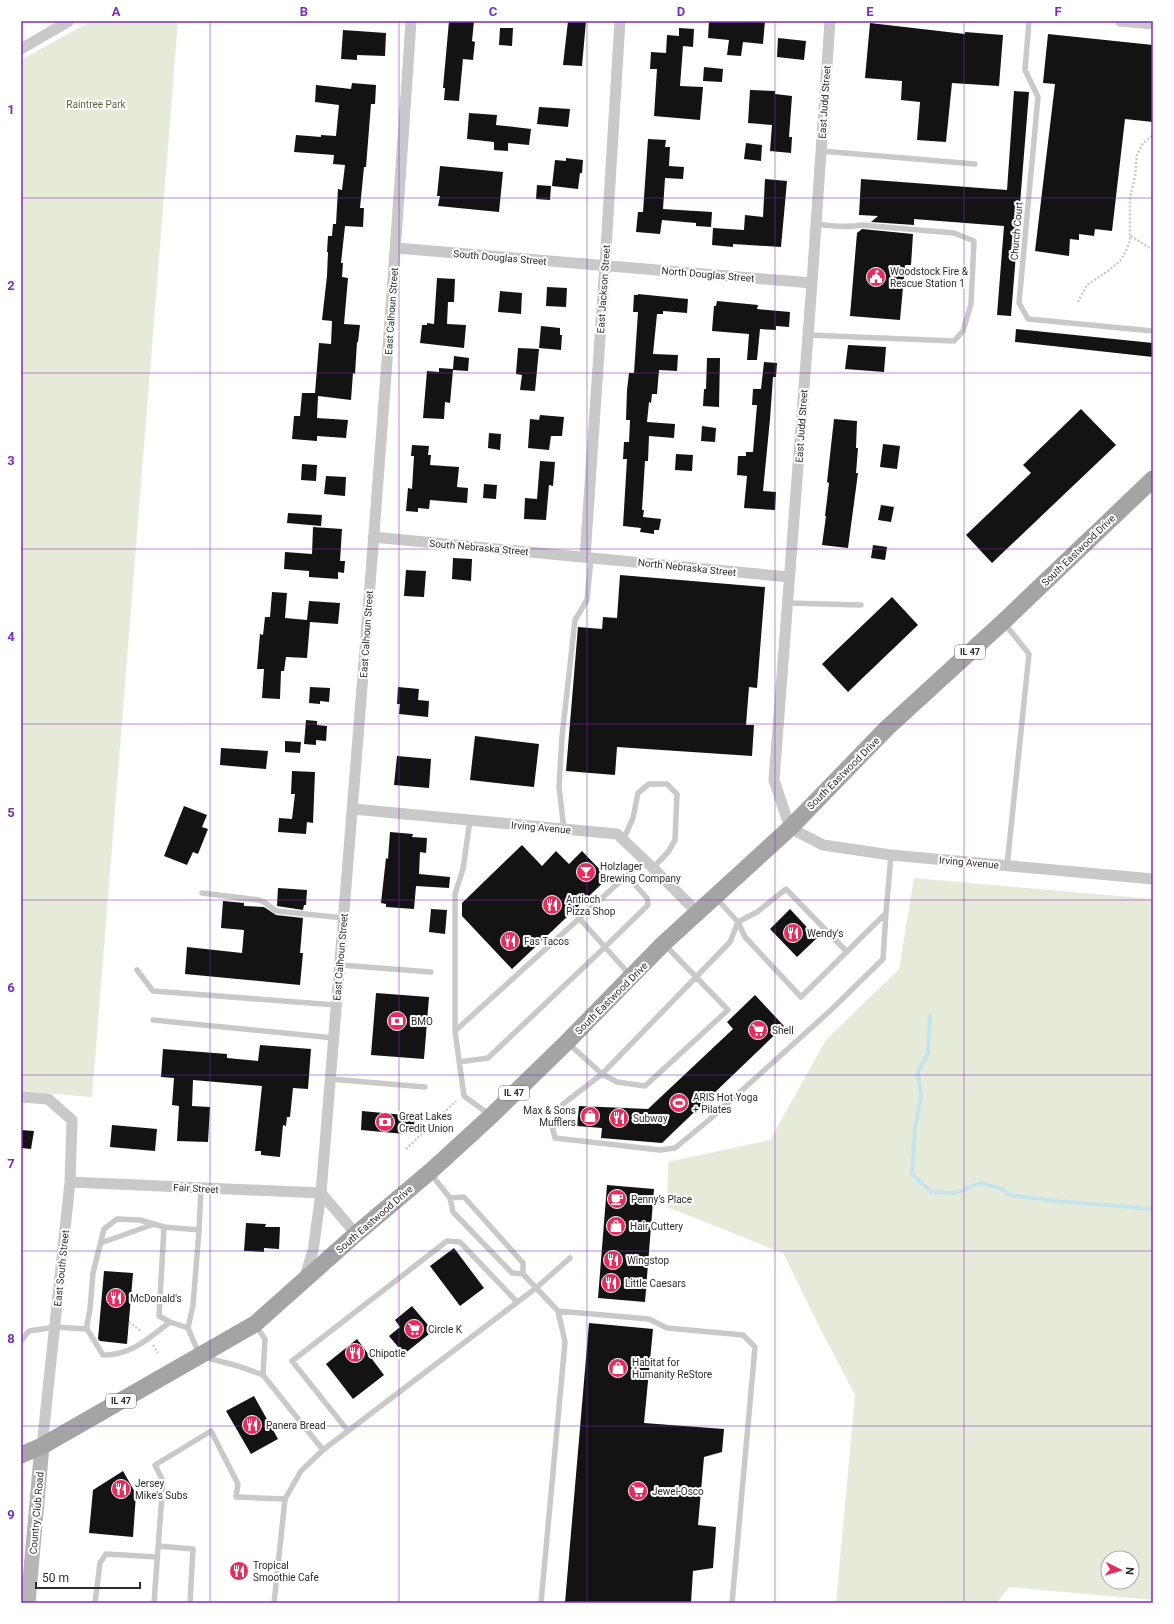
<svg xmlns="http://www.w3.org/2000/svg" width="1174" height="1624" font-family="Roboto,sans-serif">
<rect width="100%" height="100%" fill="#fff"/>
<path fill="#e6ebd9" fill-rule="evenodd" d="M91,21H178L92,1097L21,1091V60Z
M914,878L1153,899V1600L1009,1587L997,1603H836L855,1395L821,1330L783,1253L667,1207L668,1162L770,1140L826,1040L899,969ZM1108,1558H1132V1582H1108Z"/>
<g fill="none" stroke-linecap="round" stroke-linejoin="round">
<path stroke="#c5e3eb" stroke-width="4" d="M930,1015L928,1053L918,1072L921,1097L915,1129L912,1174L931,1192L956,1193L980,1183L1000,1188L1009,1195L1056,1201L1153,1209"/>
</g>
<path fill="#131313" d="M449,21H474L472,41L475,42L473,60L463,59L459,101L444,100L445,88H443Z
M568,21H586L582,66L563,65Z
M709,21H765L763,44L743,42L741,56L727,55L729,40L708,38Z
M870,23L965,34V32L1003,35L999,86L952,83L946,142L917,140L920,102L901,100L902,81L865,78Z
M500,28H513L512,46L499,45Z
M679,28L694,29L693,47L683,46L680,86L703,87L700,120L654,116L657,69H650L651,52L666,53L667,35L679,36Z
M343,30L386,33L385,56L357,55V60L341,59Z
M1048,34L1153,45V122L1125,119L1112,231L1095,229L1094,236L1079,234V240L1070,239L1069,256L1035,251L1055,84L1043,83Z
M778,38L806,41L804,60L777,57Z
M704,67L723,69L722,82L703,81Z
M352,83L376,85L375,104H371L366,167H364L360,208H364L363,227L345,226L341,263H343L342,277L348,278L344,324L360,325L358,342H357L355,374L353,373L351,400L318,396L317,418L348,420L346,438L317,436V441L292,439L294,416H300L302,393H315L319,343L331,344L332,321L322,320L327,276L328,252H327L328,236H332L333,224H336L338,189L342,190L345,165L333,164L334,155L294,152L296,135L321,137V135L336,136L339,105L315,102L316,85L351,89Z
M750,90L775,91V94L792,96L789,137H792L791,153L770,151L772,125L748,123Z
M1014,91L1029,92L1011,316L997,315L1004,226L914,219V225L871,222L878,216L859,215L861,179L1007,190Z
M539,107L570,109L568,127L537,124Z
M469,113L497,115L496,125L531,129L529,145L508,143V151L494,150V142L467,139Z
M648,139L666,140L665,147H670L669,166L684,167L683,179L665,178L663,209L712,212L711,227L696,226V223L662,220L660,234L636,232L638,212H643Z
M746,143L762,145L761,161L744,159Z
M566,158L583,160L582,173H580L578,189L552,186L555,160L566,161Z
M440,166L503,172L499,212L438,206L440,196H437Z
M765,179L787,181L781,247L733,244V247L712,245L713,228L744,230L745,215L763,217Z
M537,185L551,186L550,200L536,199Z
M862,229L913,234L911,265H905L900,320L850,316L857,233Z
M437,278L455,279L454,302H448L447,324L466,325L464,348L420,343L422,325H427V323L434,324Z
M547,287L567,288L566,307L546,306Z
M500,291L522,293L521,314L498,312Z
M638,294L688,299L687,313L663,311V314H657L653,354L678,355L677,371L659,370L657,394H652L651,403L649,402L647,422L675,424L674,438L649,436L648,461H645L642,510H644L643,517L661,519L659,530H654V534L640,532L641,528L623,526L627,459H623L624,442H629L630,420H626L627,390L629,373H634L638,312H633L634,295H638Z
M717,301L758,305L757,309L790,312L789,327L776,326V330L760,329L757,360H747L749,334L712,331L714,306H716Z
M541,326L560,328V335H562L561,350L539,348Z
M1016,329L1153,343V357L1015,342Z
M848,345L886,347L884,372L845,369Z
M518,348L539,349L535,391L520,390L522,375L516,374Z
M454,356L469,358L468,371L453,370L450,403L445,402L444,419L423,418L427,371L439,372V368L453,369Z
M707,358H720L719,407L703,406L704,389H706Z
M764,362L777,363L776,377H773L770,419L763,491L776,492L775,510L744,508L747,476L737,475L738,456H746V452H753L757,405H752L753,389H761Z
M1081,409L1116,445L992,563L966,535L1031,473L1023,465Z
M540,415L564,417L562,436H551L549,450L528,448L530,419L539,420Z
M834,419L857,421L856,448H858L856,473H858L848,548L822,545L826,516H825L829,483L827,482Z
M702,426L716,428L715,442L701,441Z
M489,433L501,434L500,450L488,448Z
M883,444L900,446L897,469L880,467Z
M412,445L429,446L428,455H431L430,465L459,467L457,487L468,488L467,503L430,500L429,509L418,508V512L406,511L408,488L412,489L414,456H411Z
M676,454L693,455L692,471L675,470Z
M540,461L555,462L553,486L549,485L546,520L524,519L525,498L537,499Z
M302,464L317,465L316,481L301,480Z
M326,476L346,477L345,496L324,494Z
M484,484L497,485L496,499L483,498Z
M881,505L894,507L891,522L878,520Z
M288,513L322,515L321,526L287,523Z
M313,527L342,529L340,561H345L344,573L338,572V579L309,577V571L284,569L285,552L312,554Z
M873,545L887,547L885,560L871,558Z
M453,558L472,559L471,581L452,579Z
M406,570L426,571L424,597L404,596Z
M620,575L765,587L757,688L749,687L746,725H754L752,756L617,747L615,775L566,771L578,627L602,629L603,617L617,618Z
M272,592L287,593L285,618L307,620L309,601L340,603L338,624L310,622L307,658L286,657L284,671H281L280,699L262,698L264,669H257L260,634L263,635L265,617H270Z
M892,597L918,625L848,692L822,664Z
M310,687L330,688L329,702L320,701V704L309,703Z
M398,687L419,689L418,700L429,701L428,717L399,714L400,704H397Z
M306,720L317,721V725L327,726L326,741L316,740V745L304,744Z
M475,736L539,744L534,787L470,780Z
M285,741L301,742L300,753L285,752Z
M221,748L268,751L266,769L220,765Z
M397,756L431,759L429,788L394,785Z
M292,771L315,772L313,823L307,822L306,834L278,832L279,818L292,819L295,794H291Z
M184,806L207,815L202,827L208,829L198,854L193,852L187,865L164,856Z
M390,832L413,834L412,837L427,838L426,853L420,852L419,874L450,877L449,888L416,886L414,909L386,907V904L381,903L386,858L388,859Z
M522,845L542,866L556,851L569,864L582,851L608,878L512,969L462,916V903Z
M278,888L307,890L306,905H304L303,910L277,906Z
M223,901L244,903V906L264,907L276,915L303,918L300,953H303L300,985L185,974L187,947L242,953L244,930L221,928Z
M431,909L447,910L445,934L429,932Z
M790,909L817,938L797,957L770,929Z
M376,993L429,997L424,1059L371,1055Z
M755,995L784,1026L662,1143L601,1138L602,1128L577,1126L579,1106L648,1109L733,1029L727,1022Z
M260,1045L311,1049L308,1089L293,1088L290,1117H287L286,1126L283,1125L280,1157L261,1155V1151H255L262,1086L193,1080L192,1106L210,1107L208,1142L177,1141L179,1106L172,1105L174,1078L161,1077L163,1049L227,1054V1058L258,1061Z
M362,1111L415,1116L414,1125L405,1134L361,1130Z
M112,1125L157,1129L155,1151L110,1147Z
M21,1130L34,1131L31,1149L21,1148Z
M607,1185L654,1189L645,1302L598,1298Z
M246,1223L266,1224L265,1227H280L279,1249L264,1248V1252L244,1251Z
M454,1248L484,1288L460,1306L430,1266Z
M104,1271L133,1273L127,1344L100,1341L98,1339Z
M412,1306L433,1331L404,1354L389,1336L400,1327L395,1320Z
M589,1323L653,1329L644,1423L724,1429L722,1452L704,1457L698,1525L716,1527L713,1568L693,1571L691,1603H565Z
M357,1339L384,1375L353,1399L326,1364Z
M254,1396L278,1439L251,1454L226,1411Z
M123,1471L136,1494L133,1537L89,1533L93,1490Z"/>
<g fill="none" stroke-linecap="round" stroke-linejoin="round">
<path stroke="#c9c9c9" stroke-width="2.5" stroke-dasharray="2 2" stroke-linecap="butt" d="M1131,236L1153,250
M1078,302L1087,285L1108,271L1120,261L1125,253L1130,241V198L1135,177L1137,155L1143,143L1153,135
M406,1149L456,1101
M129,1322L142,1332
M153,1345L158,1353"/>
<path stroke="#c9c9c9" stroke-width="5.5" d="M1029,21L1025,70L1038,97L1019,303L1028,319L1153,331
M821,151L975,164
M808,335L954,341L963,331L971,304L974,241L954,233L861,225C847,228 831,226 816,224
M787,603L861,605
M1005,624L1029,654L1007,866
M564,829L559,787L562,737L575,620L587,600L591,558
M623,840L633,818L638,793L649,784H667L677,794L675,840L668,852L653,868
M202,893L259,900L264,902L276,911L344,918
M716,898L738,922L745,937L801,997L886,913L891,855
M579,918L630,975
M664,944L728,1010L645,1086L617,1082L602,1074L730,942L738,922L757,912L786,889L847,952
M340,965L431,972
M137,970L153,991L336,1005
M153,1020L334,1038
M455,1031V894L463,869L470,820
M568,1043L602,1074L563,1104L552,1126L555,1138L660,1150L675,1148L709,1120L831,1010L883,959L886,913
M459,1062L488,1058L605,947L648,905L647,898L627,876
M330,1079L425,1087
M490,1115L464,1096L455,1031L645,859
M431,1174L450,1198L453,1212L512,1273L523,1274V1263L464,1197L450,1198
M164,1227L140,1220L117,1219L104,1229L93,1273L90,1309L87,1325V1329L103,1355C130,1356 149,1338 170,1322
M199,1230L201,1188
M101,1243L154,1224
M523,1274L558,1311L649,1319L667,1328L743,1335L755,1347L732,1603
M256,1326L265,1339L263,1375
M188,1328L170,1322L159,1316L164,1227L199,1230L193,1305L188,1328L200,1356L238,1366L263,1375L323,1450
M21,1341L29,1331L55,1327L87,1329
M348,1431L292,1361L447,1241L460,1242L517,1302
M158,1546L193,1549L190,1603
M95,1603L100,1563L106,1554L157,1557
M154,1603L163,1481L155,1465L211,1431L238,1484L236,1497L285,1499L301,1471L323,1450L536,1288L570,1258
M274,1603L285,1499
M541,1603L565,1342L558,1311"/>
<path stroke="#c9c9c9" stroke-width="11" d="M830,21L812,283L774,780L790,828L823,845L891,855L1153,879
M1120,21L1153,24
M21,49L69,21
M396,248L812,283
M373,537L789,577
M585,557L605,265L620,21
M353,809L617,834L653,868L697,912
M21,1097L48,1099L72,1120L70,1182L42,1446
M70,1182L321,1193
M321,1193L356,1234
M304,1279L313,1251L321,1193C353,803 385,412 411,21"/>
<path stroke="#b6b6b6" stroke-width="15" d="M28,1603L42,1446"/>
<path stroke="#a4a4a4" stroke-width="17" d="M21,1455L42,1446L255,1324L356,1234L432,1170L491,1116L567,1042L663,944L790,828L887,728L1003,622L1153,479"/>
</g>
<path fill="none" stroke="#7b2cbf" stroke-width="1" stroke-opacity="0.55" d="M210,21V1603M399,21V1603M587,21V1603M775,21V1603M964,21V1603M21,198H1153M21,373H1153M21,549H1153M21,724H1153M21,900H1153M21,1075H1153M21,1251H1153M21,1426H1153"/>
<defs>
<symbol id="civic-disc" viewBox="-11 -11 22 22"><circle r="9.5" fill="#e72b5c" stroke="#fff"/><path d="M-.6-6.5H3V-4.5H.6V-3L4-1V1h2V6H-6V1h2V-1L-.6-3ZM-1.2 2.5V6h2.4V2.5Z" fill="#fff"/></symbol>
<symbol id="bar-disc" viewBox="-11 -11 22 22"><circle r="9.5" fill="#e72b5c" stroke="#fff"/><path d="M-6-5H6L.8 .8V4.5H3.5V6h-7V4.5H-.8V.8Z" fill="#fff"/></symbol>
<symbol id="restaurant-disc" viewBox="-11 -11 22 22"><circle r="9.5" fill="#e72b5c" stroke="#fff"/><path d="M-5-6h1v4h1v-4h1v4h1v-4h1v5L-1.5 .5V6h-2V.5L-5-1ZM5-6V6H3V1.5H1.5Q1.5-4 5-6Z" fill="#fff"/></symbol>
<symbol id="bank-disc" viewBox="-11 -11 22 22"><circle r="9.5" fill="#e72b5c" stroke="#fff"/><path d="M-6-4H6V4H-6ZM0-2.3a2.3 2.3 0 1 0 0 4.6a2.3 2.3 0 1 0 0-4.6Z" fill="#fff"/></symbol>
<symbol id="supermarket-disc" viewBox="-11 -11 22 22"><circle r="9.5" fill="#e72b5c" stroke="#fff"/><path d="M-6-5.5h2.5l.6 2H6L4.5 2H-2.5L-4.4-4H-6ZM-1.5 3.2a1.3 1.3 0 1 0 .1 0ZM3 3.2a1.3 1.3 0 1 0 .1 0Z" fill="#fff"/></symbol>
<symbol id="stadium-disc" viewBox="-11 -11 22 22"><circle r="9.5" fill="#e72b5c" stroke="#fff"/><path d="M0-5a6.5 5 0 1 0 0 10a6.5 5 0 1 0 0-10ZM-3.5-1.8h7v3.6h-7Z" fill="#fff"/></symbol>
<symbol id="shop-disc" viewBox="-11 -11 22 22"><circle r="9.5" fill="#e72b5c" stroke="#fff"/><path d="M-5-2.5h2.3a2.7 3.5 0 0 1 5.4 0H5L5.5 6h-11ZM-1.5-2.5h3a1.5 2.3 0 0 0-3 0Z" fill="#fff"/></symbol>
<symbol id="cafe-disc" viewBox="-11 -11 22 22"><circle r="9.5" fill="#e72b5c" stroke="#fff"/><path d="M-5.5-4.5H6V0H3Q3 3.5 0 3.5H-2.5Q-5.5 3.5-5.5 0ZM3-3.2v2h1.7v-2ZM-6 4.5H4V6H-6Z" fill="#fff"/></symbol>
</defs>
<g fill-rule="evenodd">
<use href="#civic-disc" x="865" y="266" width="22" height="22"/>
<use href="#bar-disc" x="575" y="861" width="22" height="22"/>
<use href="#restaurant-disc" x="541" y="894" width="22" height="22"/>
<use href="#restaurant-disc" x="782" y="922" width="22" height="22"/>
<use href="#restaurant-disc" x="499" y="930" width="22" height="22"/>
<use href="#bank-disc" x="386" y="1010" width="22" height="22"/>
<use href="#supermarket-disc" x="747" y="1019" width="22" height="22"/>
<use href="#stadium-disc" x="668" y="1092" width="22" height="22"/>
<use href="#shop-disc" x="579" y="1105" width="22" height="22"/>
<use href="#restaurant-disc" x="608" y="1107" width="22" height="22"/>
<use href="#bank-disc" x="374" y="1111" width="22" height="22"/>
<use href="#cafe-disc" x="606" y="1188" width="22" height="22"/>
<use href="#shop-disc" x="605" y="1215" width="22" height="22"/>
<use href="#restaurant-disc" x="602" y="1249" width="22" height="22"/>
<use href="#restaurant-disc" x="600" y="1272" width="22" height="22"/>
<use href="#restaurant-disc" x="105" y="1287" width="22" height="22"/>
<use href="#supermarket-disc" x="403" y="1318" width="22" height="22"/>
<use href="#restaurant-disc" x="344" y="1342" width="22" height="22"/>
<use href="#shop-disc" x="607" y="1357" width="22" height="22"/>
<use href="#restaurant-disc" x="241" y="1414" width="22" height="22"/>
<use href="#restaurant-disc" x="110" y="1478" width="22" height="22"/>
<use href="#supermarket-disc" x="627" y="1480" width="22" height="22"/>
<use href="#restaurant-disc" x="228" y="1560" width="22" height="22"/>
</g>
<g text-anchor="middle" stroke-width="4" stroke-linejoin="round" paint-order="stroke">
<g fill="#fff" stroke="#6b6b6b" stroke-width="1">
<rect x="955" y="645" width="30" height="14" rx="3"/>
<rect x="499" y="1086" width="30" height="14" rx="3"/>
<rect x="106" y="1394" width="30" height="14" rx="3"/>
</g>
<g font-size="9" font-weight="bold" fill="#2c2c2c">
<text x="970" y="655">IL 47</text>
<text x="514" y="1096">IL 47</text>
<text x="121" y="1404">IL 47</text>
</g>
<g font-size="10" fill="#2c2c2c" stroke="#fff">
<text transform="translate(824 102) rotate(-86)" y="4">East Judd Street</text>
<text transform="translate(1016 231) rotate(-85)" y="4">Church Court</text>
<text transform="translate(500 257) rotate(5)" y="4">South Douglas Street</text>
<text transform="translate(708 274) rotate(5)" y="4">North Douglas Street</text>
<text transform="translate(603 289) rotate(-86)" y="4">East Jackson Street</text>
<text transform="translate(391 311) rotate(-86)" y="4">East Calhoun Street</text>
<text transform="translate(801 426) rotate(-86)" y="4">East Judd Street</text>
<text transform="translate(479 547) rotate(5)" y="4">South Nebraska Street</text>
<text transform="translate(1078 550) rotate(-44)" y="4">South Eastwood Drive</text>
<text transform="translate(687 567) rotate(6)" y="4">North Nebraska Street</text>
<text transform="translate(366 634) rotate(-86)" y="4">East Calhoun Street</text>
<text transform="translate(843 773) rotate(-45)" y="4">South Eastwood Drive</text>
<text transform="translate(541 827) rotate(5)" y="4">Irving Avenue</text>
<text transform="translate(969 862) rotate(5)" y="4">Irving Avenue</text>
<text transform="translate(340 957) rotate(-85)" y="4">East Calhoun Street</text>
<text transform="translate(611 998) rotate(-45)" y="4">South Eastwood Drive</text>
<text transform="translate(196 1188) rotate(3)" y="4">Fair Street</text>
<text transform="translate(374 1219) rotate(-41)" y="4">South Eastwood Drive</text>
<text transform="translate(61 1268) rotate(-84)" y="4">East South Street</text>
<text transform="translate(36 1513) rotate(-85)" y="4">Country Club Road</text>
</g>
<g font-size="10" fill="#58683a" stroke="#fff">
<text x="96" y="108">Raintree Park</text>
</g>
<g font-size="10" fill="#2c2c2c" stroke="#fff" text-anchor="start">
<text x="890" y="275">Woodstock Fire &amp;<tspan x="890" dy="12">Rescue Station 1</tspan></text>
<text x="600" y="870">Holzlager<tspan x="600" dy="12">Brewing Company</tspan></text>
<text x="566" y="903">Antioch<tspan x="566" dy="12">Pizza Shop</tspan></text>
<text x="807" y="937">Wendy's</text>
<text x="524" y="945">Fas Tacos</text>
<text x="411" y="1025">BMO</text>
<text x="772" y="1034">Shell</text>
<text x="693" y="1101">ARIS Hot Yoga<tspan x="693" dy="12">+ Pilates</tspan></text>
<text x="576" y="1114" text-anchor="end">Max &amp; Sons<tspan x="576" dy="12">Mufflers</tspan></text>
<text x="399" y="1120">Great Lakes<tspan x="399" dy="12">Credit Union</tspan></text>
<text x="633" y="1122">Subway</text>
<text x="631" y="1203">Penny's Place</text>
<text x="630" y="1230">Hair Cuttery</text>
<text x="627" y="1264">Wingstop</text>
<text x="625" y="1287">Little Caesars</text>
<text x="130" y="1302">McDonald's</text>
<text x="428" y="1333">Circle K</text>
<text x="369" y="1357">Chipotle</text>
<text x="632" y="1366">Habitat for<tspan x="632" dy="12">Humanity ReStore</tspan></text>
<text x="266" y="1429">Panera Bread</text>
<text x="135" y="1487">Jersey<tspan x="135" dy="12">Mike's Subs</tspan></text>
<text x="652" y="1495">Jewel-Osco</text>
<text x="253" y="1569">Tropical<tspan x="253" dy="12">Smoothie Cafe</tspan></text>
</g>
</g>
<rect width="1174" height="1624" fill="none" stroke="#ffffff" stroke-width="44"/>
<g transform="translate(1120 1570) rotate(95)"><circle r="19" fill="#ffffff" stroke="#ababab"/>
<path d="M0-3L7 15L0 10L-7 15Z" fill="#e72b5c"/>
<text y="-6" font-size="11" font-weight="bold" text-anchor="middle" fill="#2c2c2c">N</text>
</g>
<path d="M36 1582v6h104v-6" fill="none" stroke="#2c2c2c" stroke-width="2"/>
<text x="42" y="1582" font-size="12" fill="#2c2c2c" stroke="#ffffff" stroke-width="3" paint-order="stroke">50 m</text>
<rect x="22" y="22" width="1130" height="1580" fill="none" stroke="#7b2cbf" stroke-width="1.5"/>
<g font-size="13" text-anchor="middle" font-weight="bold" fill="#7b2cbf">
<text x="116" y="16">A</text>
<text x="304" y="16">B</text>
<text x="493" y="16">C</text>
<text x="681" y="16">D</text>
<text x="870" y="16">E</text>
<text x="1058" y="16">F</text>
<text x="11" y="114">1</text>
<text x="11" y="290">2</text>
<text x="11" y="465">3</text>
<text x="11" y="641">4</text>
<text x="11" y="817">5</text>
<text x="11" y="992">6</text>
<text x="11" y="1168">7</text>
<text x="11" y="1343">8</text>
<text x="11" y="1519">9</text>
</g>
</svg>
